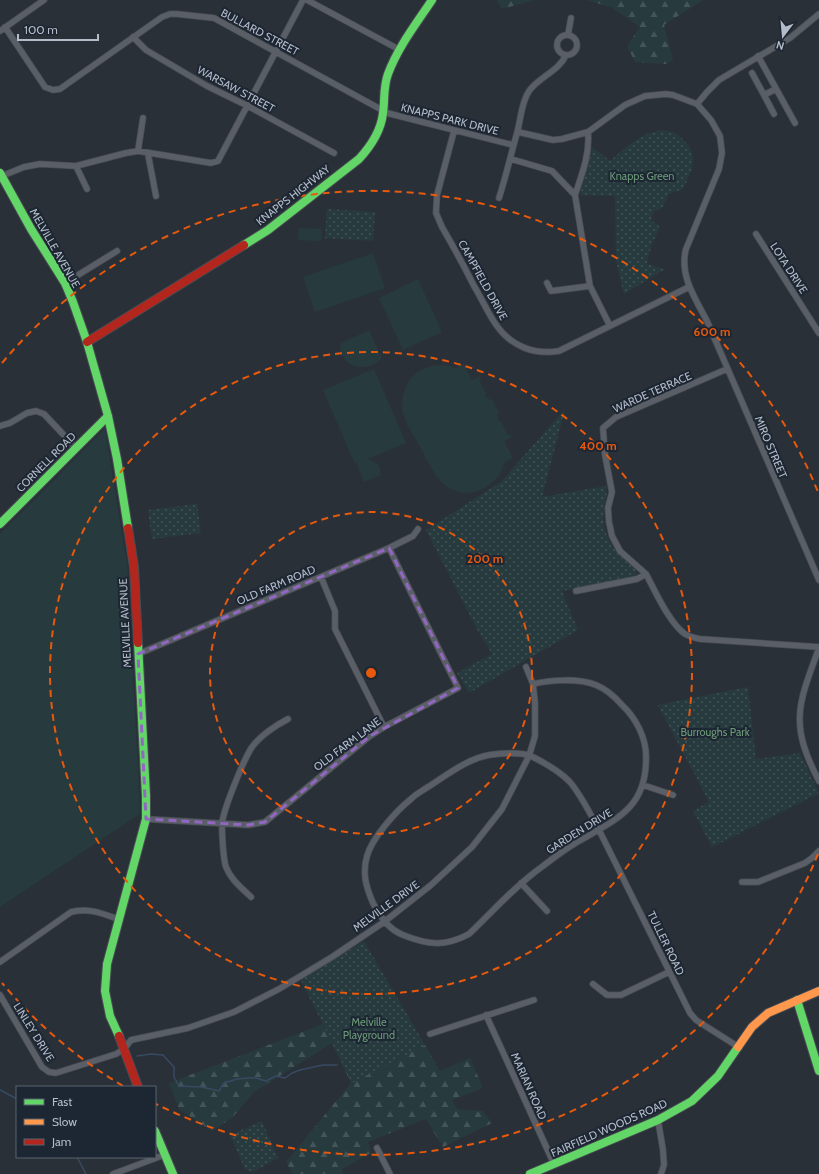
<svg xmlns="http://www.w3.org/2000/svg" width="819" height="1174" font-family="Cabin,sans-serif">
<defs>
<pattern id="forest-firs" width="22" height="20" patternUnits="userSpaceOnUse"><rect width="22" height="20" fill="#273a3e"/><path d="M5 1l3.5 6h-7zM16 11l3.5 6h-7z" fill="#445559"/></pattern>
<pattern id="park-dots" width="8" height="8" patternUnits="userSpaceOnUse"><rect width="8" height="8" fill="#273a3e"/><path d="M2 2h.1M6 6h.1" fill="none" stroke="#445559" stroke-width="1.8" stroke-linecap="round"/></pattern>
</defs>
<rect width="100%" height="100%" fill="#2a3038"/>
<path fill="#273a3e" d="M299,228L322,229L321,241L298,240Z
M373,253L385,288L315,312L303,277Z
M418,279L442,332L403,350L379,298Z
M369,330L382,358C366,374 341,369 340,344Z
M463,363L472,380L480,376L481,379L479,380L487,395L485,396L486,398L488,397L490,400L492,399L499,413L497,414L499,418L497,419L499,421H501L508,435L510,434L512,437L504,441L513,458L505,462C495,494 457,505 436,476C429,464 422,451 415,438C411,431 405,422 403,413C400,398 405,381 418,372C430,364 442,363 456,368Z
M374,369L406,443L368,459L378,464L380,469V475L364,482L357,465L358,463L355,464L323,390Z
M105,429L127,564L129,588L140,814L0,907V534Z"/>
<path fill="url(#forest-firs)" d="M497,0H535L502,9Z
M587,0H703L664,25L673,60L666,64L635,62L627,46L640,27L613,8Z
M323,1024L350,1075L425,1045L440,1071L470,1058L483,1088L452,1100L457,1109L483,1111L492,1123L443,1147L426,1119L368,1142L371,1153L342,1169L343,1174H293L286,1162L351,1083L332,1043L254,1092L232,1118L212,1131L179,1109L169,1083Z"/>
<path fill="url(#park-dots)" d="M662,130C666,131 671,132 675,133C683,138 693,148 693,158C694,169 687,180 683,189L669,194L662,208L654,211L651,220L660,227L651,246L647,264L665,269L624,294L616,261L615,196L580,195L592,147L610,161C626,148 640,133 662,130Z
M327,209L375,212L373,241L325,238Z
M565,409L542,497L606,486C608,495 605,502 604,511C602,538 615,554 636,569L637,574L634,578L631,579L562,591L578,630L469,693L457,673L492,654L477,629L426,530L501,482Z
M197,504L201,533L152,539L148,510Z
M748,687L756,759L800,753L819,793L712,847L693,811L709,802L658,705Z
M364,941L425,1045L352,1083L301,980Z
M262,1121L278,1158L253,1172L245,1169L230,1135Z"/>
<g fill="none" stroke-linecap="round" stroke-linejoin="round">
<path stroke="#384963" stroke-width="1.5" d="M137,1056L151,1054L163,1055L174,1067V1077L179,1086L202,1087L219,1091L224,1083L237,1079L247,1078H256L266,1081L276,1076L285,1078L292,1073L300,1070L323,1065H337
M0,1090L17,1099
M77,1157L86,1174"/>
<defs>
<path id="street" d="M307,0L400,50
M5,27L45,87L53,90L60,89L162,17L170,14H177L214,18L382,110
M0,31L44,0
M557 45a10 10 0 1 1 20 0a10 10 0 1 1-20 0Z
M568,35L571,18
M133,37L146,50L207,86L246,105L334,153
M758,56L795,123
M752,73L764,95L776,89
M764,95L774,114
M697,104L707,92L719,80L790,38L819,14
M383,112L513,145
M454,131L437,195L436,213L442,227C453,246 464,266 474,286C482,299 488,314 497,326C512,347 535,355 559,351L689,287
M518,132L553,140L562,139L588,132L625,105L645,96L666,94L673,95L697,104L711,120L720,136L722,153L719,169L686,249C679,275 695,298 707,321L819,580
M138,151L143,118
M148,154L156,196
M511,159L552,171L575,195L590,286L610,326
M76,166L87,189
M2,176L24,167L40,164L76,166L126,153L138,151L211,163L218,161L303,0
M575,195C582,174 590,154 588,132
M499,198C506,176 511,154 517,133C521,119 521,103 529,91C539,77 559,71 566,55
M756,234L819,333
M65,283L117,251
M547,283L551,291L590,286
M0,426L10,423L27,413L36,411L44,414L76,448
M646,574L620,551L612,536L609,522L608,508L612,492L605,455L603,428L616,417L727,369
M321,577L335,611V629L384,727
M576,591L637,579L646,574C655,591 670,624 685,634C690,637 695,638 700,639L819,647
M819,648C798,705 789,724 819,781
M138,654L389,548L413,536L418,529
M533,684C550,680 578,678 596,685C606,689 615,697 622,705C636,718 647,739 646,759C646,803 623,816 588,836C572,844 557,855 543,866C516,885 493,911 469,934C445,947 428,945 403,935C388,929 380,916 373,903C366,887 362,873 367,856C372,838 396,811 411,799C416,794 422,791 428,787C447,775 467,759 489,755C500,753 521,752 531,756C543,762 560,772 569,781C580,793 591,815 599,830L690,1013L696,1020L737,1046
M643,785L673,795
M146,819L248,825L265,822L370,736L384,727L458,688L389,548
M742,882H758L805,863L812,858L819,851
M521,883L547,911
M251,897C242,888 231,880 226,867C223,859 222,832 222,824C223,810 244,759 252,747C260,736 276,725 288,719
M0,962L71,912C90,908 101,913 118,919
M593,984L607,995H621L669,972
M0,995L42,1067L49,1072L56,1073L116,1054L124,1049L131,1040L188,1028L234,1012L279,989L332,957L384,922L431,885L472,847L502,809L529,756L535,736V703L533,684L526,667
M486,1015L554,1164
M430,1034L534,1000
M658,1120L663,1150L664,1165L661,1174
M377,1148L390,1174
M113,1174L164,1155"/>
<path id="fast" d="M0,173L31,229L65,283L73,302L87,342L108,416L117,459L128,528
M244,245L268,230L359,159C371,146 381,131 383,113C385,100 383,87 388,74C398,47 416,24 432,0
M0,524L108,416
M797,1000L819,1071
M119,1036L110,1016L105,991L107,964L146,819V796L138,643
M155,1131L173,1174
M530,1174L658,1120L692,1101L718,1076L738,1047"/>
<path id="slow" d="M738,1047L752,1027L768,1013L819,991"/>
<path id="jam" d="M87,342L244,245
M128,528L134,567L138,643
M119,1036L138,1087"/>
</defs>
<use href="#street" stroke="#484c53" stroke-width="7"/>
<use href="#fast" stroke="#484c53" stroke-width="10"/>
<use href="#slow" stroke="#484c53" stroke-width="10"/>
<use href="#jam" stroke="#484c53" stroke-width="10"/>
<use href="#street" stroke="#5a5e66" stroke-width="5.5"/>
<use href="#fast" stroke="#63d668" stroke-width="8"/>
<use href="#slow" stroke="#ff974d" stroke-width="8"/>
<use href="#jam" stroke="#b3261e" stroke-width="8"/>
</g>
<path fill="none" stroke="#9266c3" stroke-width="3" stroke-dasharray="8 5" stroke-linejoin="round" d="M389,548L458,688L370,736L265,822L248,825L146,819L138,654Z"/>
<g fill="none" stroke="#e8590c" stroke-width="2" stroke-dasharray="7 5">
<circle cx="371" cy="673" r="161"/>
<circle cx="371" cy="673" r="321"/>
<path d="M818 854A482 482 0 0 1 156 1104M123 1086A482 482 0 0 1 2 983M2 363A482 482 0 0 1 818 492"/>
</g>
<g text-anchor="middle" stroke-width="4" stroke-linejoin="round" paint-order="stroke">
<g font-size="11" fill="#b4bcc9" stroke="#1d2633">
<text transform="translate(260 32) rotate(28)" y="4">BULLARD STREET</text>
<text transform="translate(236 89) rotate(28)" y="4">WARSAW STREET</text>
<text transform="translate(450 119) rotate(14)" y="4">KNAPPS PARK DRIVE</text>
<text transform="translate(293 195) rotate(-38)" y="4">KNAPPS HIGHWAY</text>
<text transform="translate(55 248) rotate(60)" y="4">MELVILLE AVENUE</text>
<text transform="translate(789 268) rotate(57)" y="4">LOTA DRIVE</text>
<text transform="translate(483 280) rotate(61)" y="4">CAMPFIELD DRIVE</text>
<text transform="translate(652 392) rotate(-24)" y="4">WARDE TERRACE</text>
<text transform="translate(771 447) rotate(67)" y="4">MIRO STREET</text>
<text transform="translate(46 462) rotate(-45)" y="4">CORNELL ROAD</text>
<text transform="translate(276 585) rotate(-23)" y="4">OLD FARM ROAD</text>
<text transform="translate(125 623) rotate(-93)" y="4">MELVILLE AVENUE</text>
<text transform="translate(347 744) rotate(-37)" y="4">OLD FARM LANE</text>
<text transform="translate(579 831) rotate(-32)" y="4">GARDEN DRIVE</text>
<text transform="translate(386 906) rotate(-36)" y="4">MELVILLE DRIVE</text>
<text transform="translate(666 943) rotate(64)" y="4">TULLER ROAD</text>
<text transform="translate(34 1032) rotate(58)" y="4">LINLEY DRIVE</text>
<text transform="translate(529 1086) rotate(66)" y="4">MARIAN ROAD</text>
<text transform="translate(609 1128) rotate(-24)" y="4">FAIRFIELD WOODS ROAD</text>
</g>
<g font-size="11" fill="#6b9a76" stroke="#1d2633">
<text x="642" y="180">Knapps Green</text>
<text x="715" y="736">Burroughs Park</text>
<text x="369" y="1026">Melville<tspan x="369" dy="13">Playground</tspan></text>
</g>
</g>
<circle cx="371" cy="673" r="6" fill="#e8590c" stroke="#1d2633" stroke-width="2"/>
<g font-size="12" text-anchor="middle" font-weight="bold" fill="#e8590c" stroke="#1d2633" stroke-width="4" stroke-linejoin="round" paint-order="stroke">
<text x="712" y="336">600 m</text>
<text x="598" y="450">400 m</text>
<text x="485" y="563">200 m</text>
</g>
<rect x="16" y="1086" width="140" height="72" fill="#1d2633" stroke="#59626f"/>
<rect x="24" y="1099" width="20" height="6" fill="#63d668" stroke="#59626f"/>
<text x="52" y="1106" font-size="12" fill="#b4bcc9">Fast</text>
<rect x="24" y="1119" width="20" height="6" fill="#ff974d" stroke="#59626f"/>
<text x="52" y="1126" font-size="12" fill="#b4bcc9">Slow</text>
<rect x="24" y="1139" width="20" height="6" fill="#b3261e" stroke="#59626f"/>
<text x="52" y="1146" font-size="12" fill="#b4bcc9">Jam</text>
<g transform="translate(783 36) rotate(196)" stroke="#1d2633" stroke-width="3" paint-order="stroke">
<path d="M0-3L7 15L0 10L-7 15Z" fill="#b4bcc9"/>
<text y="-6" font-size="11" font-weight="bold" text-anchor="middle" fill="#b4bcc9">N</text>
</g>
<path d="M18 34v6h80v-6" fill="none" stroke="#b4bcc9" stroke-width="2"/>
<text x="24" y="34" font-size="12" fill="#b4bcc9" stroke="#1d2633" stroke-width="3" paint-order="stroke">100 m</text>
</svg>
